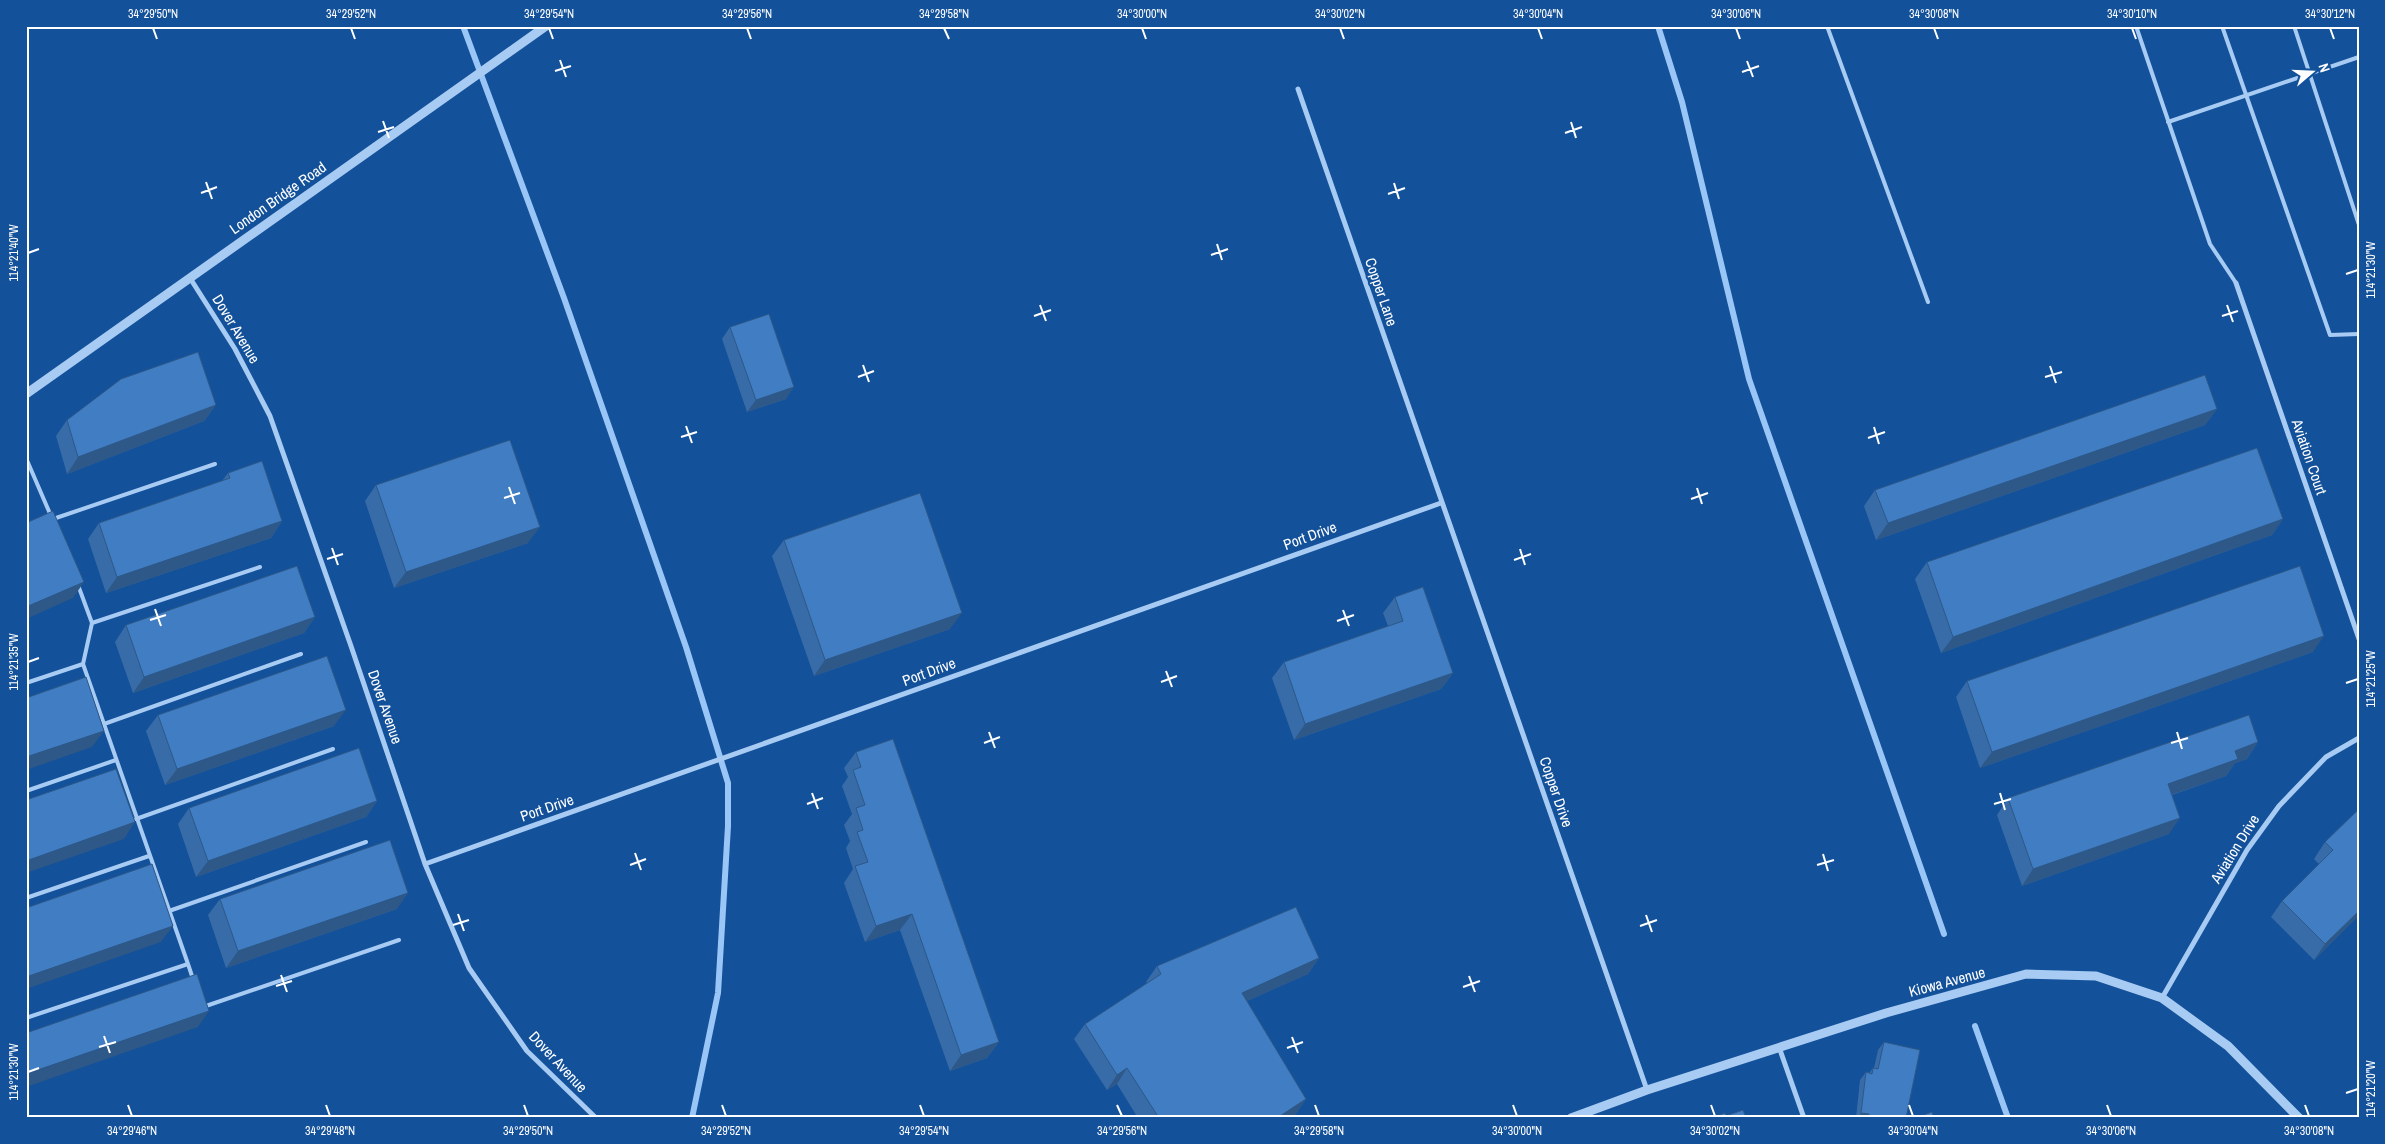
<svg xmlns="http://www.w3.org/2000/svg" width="2385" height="1144" font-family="'Archivo Narrow',sans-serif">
<rect width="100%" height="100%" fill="#13519a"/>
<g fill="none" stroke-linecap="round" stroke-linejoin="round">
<path stroke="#99c6f6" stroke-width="6" d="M463,26L564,298L686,647L728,783V826L718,993L692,1118
M1658,26L1682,102L1749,379L1944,934
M1975,1026L2008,1118"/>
<path stroke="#a7cbf3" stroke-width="4" d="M1827,26L1928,302
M2136,26L2210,244L2236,283
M2222,26L2330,335L2359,334
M2294,26L2359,225
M2168,122L2359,57
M26,458L51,516
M53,519L215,464
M92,623L260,567
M26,683L83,664
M104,724L301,654
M26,791L116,760
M136,819L333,749
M26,898L149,856
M169,911L366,842
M188,964L193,979
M203,1007L399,940
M26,1018L188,964L83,664L92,623L78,585"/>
<path stroke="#a7cbf3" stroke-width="5" d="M1298,89L1647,1090
M190,278L235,349L270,416L351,646L425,864L469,968L527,1051L596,1118
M2236,283L2359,639
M425,864L1441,503
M2162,998L2247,850L2279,806L2326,757L2359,738
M1779,1047L1804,1118"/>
<path stroke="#a7cbf3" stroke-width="9" d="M26,394L546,26
M1571,1118L1647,1090L1886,1013L2026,974L2096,976L2162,998L2228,1046L2299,1118"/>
</g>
<path fill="#376ca8" d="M730,327L786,399L747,412L722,339Z
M216,405L204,421L67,474L56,436L67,420Z
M2217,409L2205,425L1876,540L1864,506L1875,490Z
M228,473L282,521L271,538L106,593L88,539L99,523L222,481Z
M376,485L528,543L394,588L365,501Z
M2283,519L2272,535L1941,653L1915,579L1927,562Z
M784,540L950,629L814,676L772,556Z
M1395,597L1453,673L1441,689L1294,740L1272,678L1284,662L1388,626L1383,613Z
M315,617L304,633L133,693L115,642L126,625Z
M2313,652L1980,768L1956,697L1967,681Z
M158,715L334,726L165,785L146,731Z
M2258,742L2247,759L2235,763L2226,776L2172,795L2169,834L2022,886L1997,815L2008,798Z
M856,752L999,1042L987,1058L950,1071L900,930L865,942L844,883L853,869L846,848L850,841L844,825L852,814L842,786L848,777L844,768Z
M377,801L366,817L196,877L178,824L189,808Z
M2359,809V915L2314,960L2271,917L2282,901L2319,864L2314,859L2325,842Z
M220,899L397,909L226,968L208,915Z
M1319,958L1308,974L1247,1001L1306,1099L1295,1115L1290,1118H1138L1117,1084L1107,1090L1074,1039L1085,1024L1147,983L1146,982L1157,966Z
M1884,1042L1906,1118H1856L1860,1080L1866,1072L1869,1073L1873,1068H1874L1878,1050Z"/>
<path fill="#2d5888" d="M794,387L786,399L747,412L756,400Z
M216,405L204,421L67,474L78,457Z
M2217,409L2205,425L1876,540L1888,523Z
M2283,519L2272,535L1941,653L1953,637Z
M282,521L271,538L106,593L117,577Z
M540,527L528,543L394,588L406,572Z
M84,582L73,598L26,619V607Z
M962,613L950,629L814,676L825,660Z
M315,617L304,633L133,693L144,677Z
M2324,636L2313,652L1980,768L1992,752Z
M1453,673L1441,689L1294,740L1305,724Z
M346,710L334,726L165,785L177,769Z
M104,731L92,747L26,770V757Z
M2258,742L2247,759L2235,763L2226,776L2156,800L2168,784L2235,751Z
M377,801L366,817L196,877L208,861Z
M2180,818L2169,834L2022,886L2033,869Z
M135,822L124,839L26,873V861Z
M408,893L397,909L226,968L238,951Z
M2359,911V915L2314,960L2325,944Z
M912,914L900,930L865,942L876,926Z
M173,926L161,942L26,989V977Z
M1319,958L1308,974L1231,1008L1242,993Z
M209,1011L198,1027L26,1087V1074Z
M999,1042L987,1058L950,1071L961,1055Z
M1127,1068L1117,1084L1107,1090L1117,1075Z
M1306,1099L1295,1115L1290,1118H1277Z
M1861,1113L1869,1114L1866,1118H1858Z"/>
<path fill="#407dc3" stroke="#2d5888" d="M769,314L794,387L756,400L730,327Z
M198,352L216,405L78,457L67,420L121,379Z
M2205,375L2217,409L1888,523L1875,490Z
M510,440L540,527L406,572L376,485Z
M2257,448L2283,519L1953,637L1927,562Z
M262,461L282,521L117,577L99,523L230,478L228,473Z
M920,493L962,613L825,660L784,540Z
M53,511L84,582L26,607V523Z
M297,566L315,617L144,677L126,625Z
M2300,566L2324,636L1992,752L1967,681Z
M1423,587L1453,673L1305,724L1284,662L1403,621L1395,597Z
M327,656L346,710L177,769L158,715Z
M86,677L104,731L26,757V698Z
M2249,715L2258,742L2235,751L2238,759L2168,784L2180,818L2033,869L2008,798Z
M893,739L999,1042L961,1055L912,914L876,926L855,866L868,862L857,832L863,830L856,808L865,805L853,770L861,767L856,752Z
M359,748L377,801L208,861L189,808Z
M116,769L135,822L26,861V800Z
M2359,809V911L2325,944L2282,901L2333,850L2325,842Z
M390,840L408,893L238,951L220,899Z
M152,864L173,926L26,977V908Z
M1296,907L1319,958L1242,993L1306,1099L1277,1118H1159L1127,1068L1117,1075L1085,1024L1161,974L1157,966Z
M197,974L209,1011L26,1074V1033Z
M1884,1042L1920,1050L1906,1118H1871L1869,1114L1861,1113L1866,1072L1872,1074L1873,1068L1878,1069Z
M1743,1110L1746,1118H1711L1725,1113L1726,1116Z
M1932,1112L1934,1118H1915Z"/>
<path fill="none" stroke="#fff" stroke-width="2" d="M153,28L157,39M351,28L355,39M549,28L553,39M747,28L751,39M944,28L949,39M1142,28L1146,39M1340,28L1344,39M1538,28L1542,39M1736,28L1740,39M1934,28L1938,39M2132,28L2136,39M2330,28L2334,39M560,60L566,77M1747,61L1753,77M555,71L571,66M1742,72L1759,66M383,121L389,138M1571,122L1576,138M378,132L394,127M1565,133L1582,127M206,182L212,199M1394,183L1399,199M201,193L217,187M1388,194L1405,188M1217,244L1222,260M28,253L39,249M1211,255L1228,249M2346,274L2358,270M1040,305L1046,321M2227,305L2233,322M1034,316L1051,310M2222,316L2238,311M863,365L869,382M2050,366L2056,383M858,377L874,371M2045,377L2062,372M686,426L692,443M1874,427L1879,444M681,437L697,432M1868,438L1885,432M509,487L515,504M1697,488L1702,504M504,498L520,493M1691,499L1708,493M332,548L338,565M1520,549L1525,565M327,559L343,554M1514,560L1531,554M155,609L161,626M1343,610L1349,626M150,620L166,615M1337,621L1354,615M28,662L39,658M1166,671L1172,687M1161,682L1177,676M2346,683L2358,679M989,732L995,748M2177,732L2182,749M984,743L1000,737M2171,743L2188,738M812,793L818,809M2000,793L2005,810M807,804L823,798M1994,804L2011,799M635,853L641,870M1823,854L1828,871M630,865L646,859M1817,865L1834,860M458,914L464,931M1646,915L1652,932M453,925L469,920M1640,926L1657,920M281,975L287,992M1469,976L1475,992M276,986L292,981M1463,987L1480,981M104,1036L110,1053M1292,1037L1298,1053M99,1047L116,1042M1287,1048L1303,1042M28,1072L39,1068M2346,1093L2358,1089M128,1105L132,1116M326,1105L330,1116M524,1105L528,1116M722,1105L726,1116M920,1105L924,1116M1117,1105L1122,1116M1315,1105L1319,1116M1513,1105L1517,1116M1711,1105L1715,1116M1909,1105L1913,1116M2107,1105L2111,1116M2305,1105L2309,1116"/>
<g text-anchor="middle" stroke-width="4" stroke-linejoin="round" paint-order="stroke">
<g font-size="15" fill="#fff" stroke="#13519a">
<text transform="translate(278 198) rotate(-35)" y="5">London Bridge Road</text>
<text transform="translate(1381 292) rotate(71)" y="5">Copper Lane</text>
<text transform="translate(236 329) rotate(59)" y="5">Dover Avenue</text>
<text transform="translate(2309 457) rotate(71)" y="5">Aviation Court</text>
<text transform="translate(1310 536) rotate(-20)" y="5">Port Drive</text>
<text transform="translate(929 672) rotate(-20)" y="5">Port Drive</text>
<text transform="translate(385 707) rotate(71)" y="5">Dover Avenue</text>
<text transform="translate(1556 792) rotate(71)" y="5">Copper Drive</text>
<text transform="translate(547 808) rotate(-19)" y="5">Port Drive</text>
<text transform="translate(2235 849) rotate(-58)" y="5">Aviation Drive</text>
<text transform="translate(1947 982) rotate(-15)" y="5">Kiowa Avenue</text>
<text transform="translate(558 1062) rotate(47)" y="5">Dover Avenue</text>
</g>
</g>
<rect width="2385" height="1144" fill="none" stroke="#13519a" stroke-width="55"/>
<g transform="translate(2312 72) rotate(71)" stroke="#13519a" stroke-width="4" paint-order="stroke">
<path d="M0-4L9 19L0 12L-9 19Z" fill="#ffffff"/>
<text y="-8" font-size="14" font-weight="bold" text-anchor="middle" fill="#ffffff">N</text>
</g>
<rect x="28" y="28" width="2330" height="1088" fill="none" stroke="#fff" stroke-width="2"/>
<g font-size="12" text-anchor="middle" fill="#fff">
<text x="153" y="18">34°29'50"N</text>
<text x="351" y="18">34°29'52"N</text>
<text x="549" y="18">34°29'54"N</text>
<text x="747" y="18">34°29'56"N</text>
<text x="944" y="18">34°29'58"N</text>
<text x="1142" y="18">34°30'00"N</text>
<text x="1340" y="18">34°30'02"N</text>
<text x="1538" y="18">34°30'04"N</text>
<text x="1736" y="18">34°30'06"N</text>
<text x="1934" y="18">34°30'08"N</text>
<text x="2132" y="18">34°30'10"N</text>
<text x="2330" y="18">34°30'12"N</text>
<text transform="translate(14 253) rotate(-90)" y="4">114°21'40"W</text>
<text transform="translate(2371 270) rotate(-90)" y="4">114°21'30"W</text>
<text transform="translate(14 662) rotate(-90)" y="4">114°21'35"W</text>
<text transform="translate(2371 679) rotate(-90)" y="4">114°21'25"W</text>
<text transform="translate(14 1072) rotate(-90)" y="4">114°21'30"W</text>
<text transform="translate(2371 1089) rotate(-90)" y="4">114°21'20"W</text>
<text x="132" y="1135">34°29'46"N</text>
<text x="330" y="1135">34°29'48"N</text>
<text x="528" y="1135">34°29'50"N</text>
<text x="726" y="1135">34°29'52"N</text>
<text x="924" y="1135">34°29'54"N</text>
<text x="1122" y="1135">34°29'56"N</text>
<text x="1319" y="1135">34°29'58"N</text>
<text x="1517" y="1135">34°30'00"N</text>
<text x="1715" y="1135">34°30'02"N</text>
<text x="1913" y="1135">34°30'04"N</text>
<text x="2111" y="1135">34°30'06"N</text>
<text x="2309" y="1135">34°30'08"N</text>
</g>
</svg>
